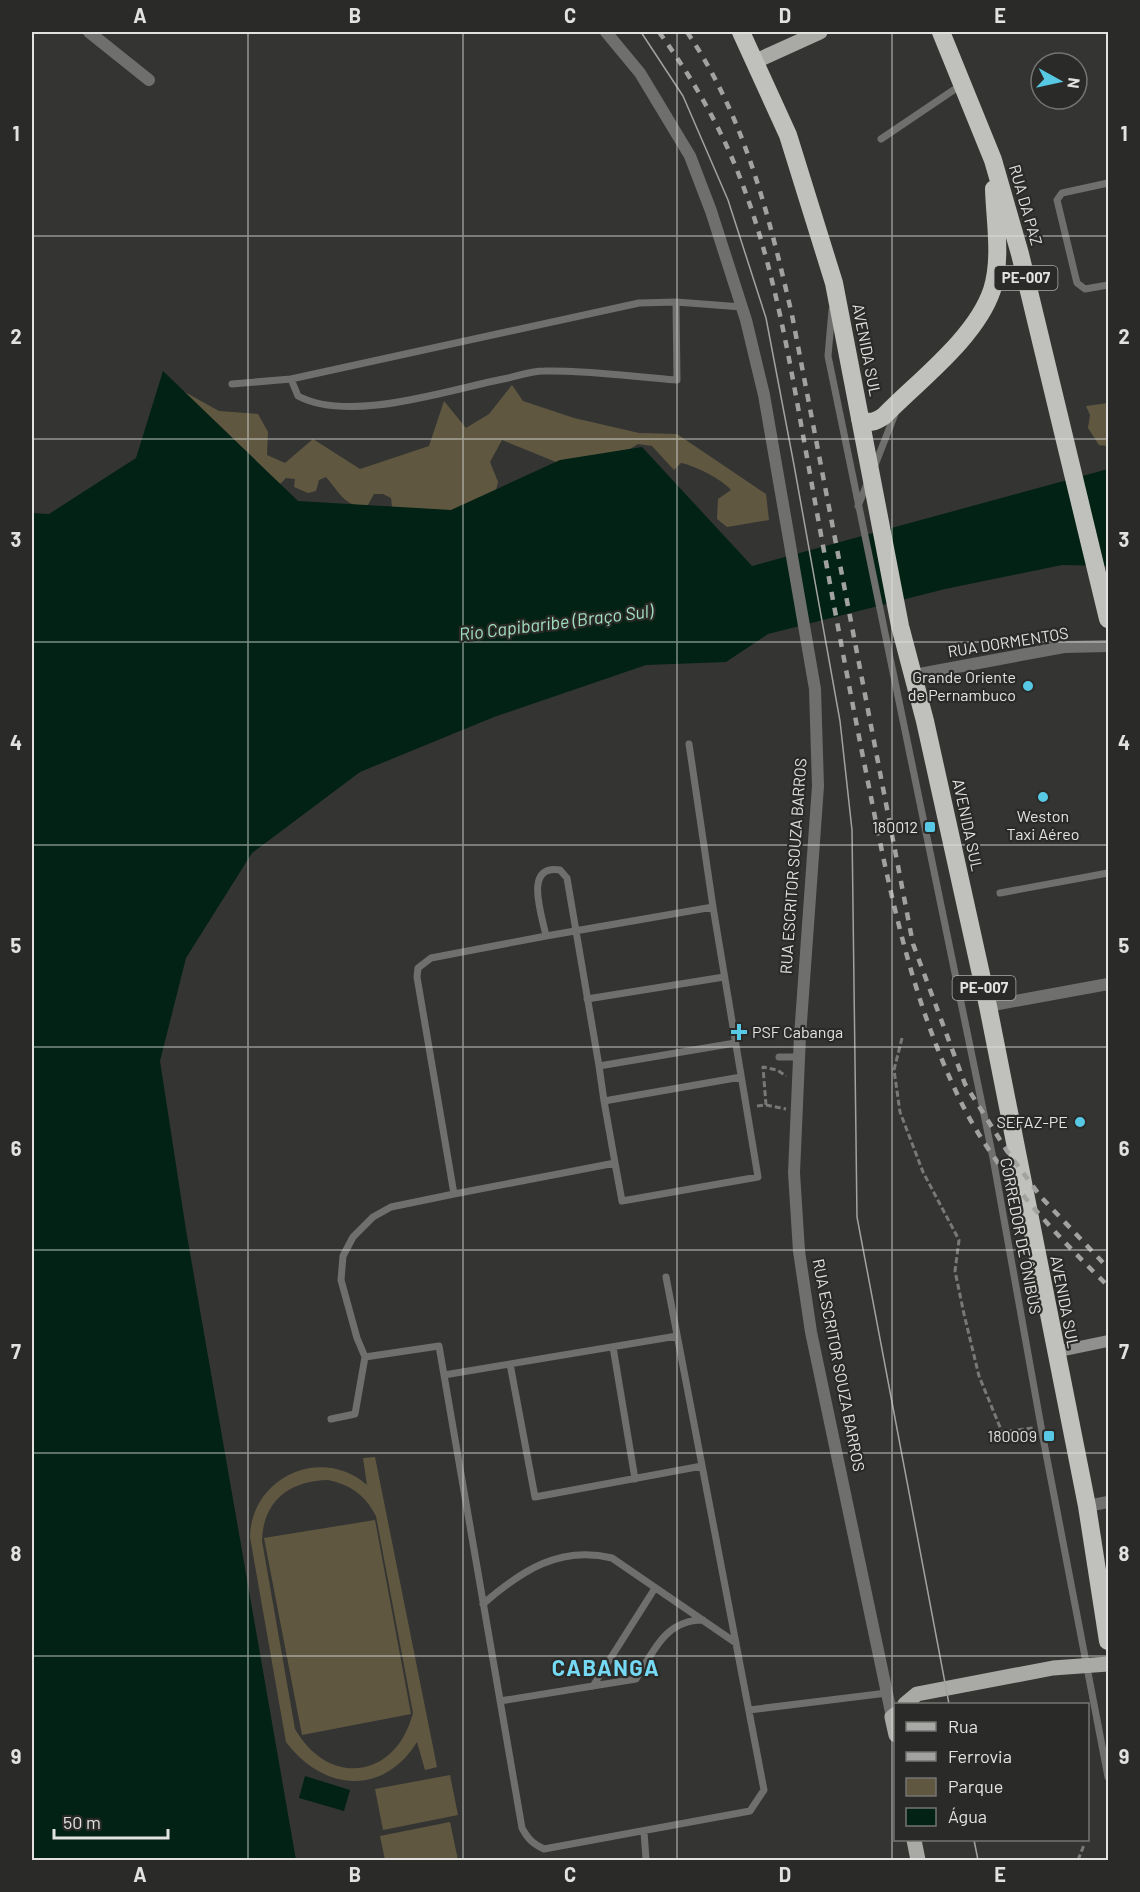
<svg xmlns="http://www.w3.org/2000/svg" width="1140" height="1892" font-family="Barlow,sans-serif">
<rect width="100%" height="100%" fill="#343532"/>
<path fill="#605741" fill-rule="evenodd" d="M512,385L523,401L574,418L639,433L677,434L766,494L769,520L727,527L717,519L718,499L731,490C723,480 694,465 681,463L674,470L652,446L638,444L630,449L607,453L561,471L556,462L502,440L490,462L498,482L496,490L468,518L392,507L391,498L383,494H374L368,505C347,510 339,492 326,477L319,480L316,491L308,493L294,487L295,479L286,478L280,484L271,482L183,391L219,411L258,414L268,432L267,455L285,463L313,439L360,469L429,446L444,401L466,428L489,414Z
M1108,403V446L1099,445L1088,428L1090,415L1086,406Z
M375,1457L437,1767L425,1770L417,1742C382,1798 322,1790 286,1742L250,1537C251,1477 322,1445 367,1485L363,1458ZM328,1480C351,1485 365,1495 376,1516L413,1713C396,1779 329,1788 295,1729L262,1541C263,1501 289,1481 328,1480Z
M375,1520L411,1714L302,1735L264,1538Z
M450,1775L458,1815L383,1830L375,1789Z
M450,1822L458,1860H385L380,1836Z"/>
<path fill="#012214" d="M163,371L298,501L451,510L560,460L642,447L752,566L1108,469V566L1062,565L945,589L768,634L726,662L646,665L494,717L360,772L252,853L186,958L160,1061L186,1230L296,1860H32V513L49,514L136,458Z
M305,1776L350,1790L344,1811L299,1798Z"/>
<g fill="none" stroke-linecap="round" stroke-linejoin="round">
<path stroke="#787977" stroke-width="3" stroke-dasharray="6 3" stroke-linecap="butt" d="M902,1038L894,1070L900,1112L923,1172L959,1240L955,1271L964,1314L979,1376L1002,1432L1033,1428
M766,1105L763,1067L777,1070L786,1076
M757,1106L766,1105L786,1109
M1078,1860L1084,1845"/>
<path stroke="#6f6f6e" stroke-width="7" d="M881,139L961,85
M1108,183L1062,193L1057,200L1077,283L1085,289L1108,285
M832,310L828,356L993,1158L1044,1443L1108,1777
M291,379L298,396C351,424 450,389 508,378C520,375 533,371 544,371C588,370 634,377 677,380L676,302
M232,384L291,379L639,303L676,302L742,307
M875,465L895,414
M858,506L867,484
M1000,893L1108,873
M546,936L713,907
M587,999L724,977
M735,1043L599,1066L567,878L560,870C523,864 542,915 546,936L431,958L418,968L417,977L454,1194L615,1163L604,1101L741,1077
M779,1057H799
M599,1066L604,1101
M615,1163L622,1201L758,1177L713,907L689,744
M613,1347L635,1479
M365,1357L439,1346L522,1828C528,1839 533,1844 544,1849L750,1811L764,1790L666,1277
M510,1364L535,1497L702,1466
M444,1375L677,1336
M331,1419L355,1414L365,1357L357,1338L341,1280L343,1256L353,1237L373,1217L391,1207L454,1194
M483,1604C521,1571 560,1545 612,1558L736,1643
M593,1686L655,1588
M500,1701L636,1679C654,1651 665,1620 703,1620
M749,1710L887,1693
M644,1831L646,1860"/>
<path stroke="#6f6f6e" stroke-width="12" d="M89,32L149,80
M606,32L640,73L690,156L711,211L746,320L764,395L815,689L818,786L800,1036L794,1173L799,1251L811,1332L892,1717
M914,675L1064,647L1108,646
M988,1006L1108,984
M1087,1506L1108,1502"/>
<path stroke="#90908e" stroke-width="12" d="M1055,1352L1108,1341"/>
<path stroke="#a9a9a6" stroke-width="15" d="M756,61L820,32
M905,1704L917,1694L1053,1668L1108,1664
M896,1714L892,1717L896,1735
M914,1840L918,1860"/>
<path stroke="#c0c0bc" stroke-width="18" d="M741,32L788,135L834,283L900,626L925,721L988,1006L1087,1506L1108,1641
M941,32L993,160L1020,254L1108,619
M860,419C870,424 875,422 884,416C918,381 976,338 992,290C1002,259 995,221 994,189"/>
<path stroke="#a2a3a1" stroke-width="1.5" d="M641,32L683,96L728,200L766,318L794,465L840,721L852,830L857,1217L949,1704
M974,1840L978,1860"/>
<path stroke="#a2a3a1" stroke-width="4.5" stroke-dasharray="8 8" stroke-linecap="butt" d="M659,32C683,65 704,99 722,136C769,234 787,346 806,452C825,557 844,662 865,767C888,883 910,1000 963,1106C997,1173 1055,1234 1108,1286
M687,32C745,117 769,216 792,315L913,944L965,1084L1007,1151L1041,1197L1108,1268"/>
</g>
<path fill="none" stroke="#e2e3e1" stroke-width="1.5" stroke-opacity="0.55" d="M248,32V1860M463,32V1860M677,32V1860M892,32V1860M32,236H1108M32,439H1108M32,642H1108M32,845H1108M32,1047H1108M32,1250H1108M32,1453H1108M32,1656H1108"/>
<g fill="#58c9e4" stroke="#2a2b28" stroke-width="2">
<circle cx="1028" cy="686" r="6"/>
<circle cx="1043" cy="797" r="6"/>
<rect x="924" y="821" width="12" height="12" rx="3"/>
<path d="M736 1023h6v6h6v6h-6v6h-6v-6h-6v-6h6z"/>
<circle cx="1080" cy="1122" r="6"/>
<rect x="1043" y="1430" width="12" height="12" rx="3"/>
</g>
<g text-anchor="middle" stroke-width="4.5" stroke-linejoin="round" paint-order="stroke">
<g fill="#2a2b28" stroke="#abacaa" stroke-width="1.5">
<rect x="994.5" y="266" width="63" height="24" rx="4.5"/>
<rect x="952.5" y="976" width="63" height="24" rx="4.5"/>
</g>
<g font-size="15" font-weight="bold" fill="#e2e3e1">
<text x="1026" y="283">PE-007</text>
<text x="984" y="993">PE-007</text>
</g>
<g font-size="16" fill="#e2e3e1" stroke="#2a2b28">
<text transform="translate(1026 205) rotate(74)" y="6">RUA DA PAZ</text>
<text transform="translate(867 350) rotate(79)" y="6">AVENIDA SUL</text>
<text transform="translate(1008 642) rotate(-9)" y="6">RUA DORMENTOS</text>
<text transform="translate(968 825) rotate(78)" y="6">AVENIDA SUL</text>
<text transform="translate(793 866) rotate(-86)" y="6">RUA ESCRITOR SOUZA BARROS</text>
<text transform="translate(1021 1236) rotate(79)" y="6">CORREDOR DE ÔNIBUS</text>
<text transform="translate(1065 1302) rotate(79)" y="6">AVENIDA SUL</text>
<text transform="translate(839 1365) rotate(79)" y="6">RUA ESCRITOR SOUZA BARROS</text>
</g>
<g font-size="16" fill="#e2e3e1" stroke="#2a2b28" text-anchor="end">
<text x="1016" y="683">Grande Oriente<tspan x="1016" dy="18">de Pernambuco</tspan></text>
<text x="1043" y="822" text-anchor="middle">Weston<tspan x="1043" dy="18">Taxi Aéreo</tspan></text>
<text x="918" y="833">180012</text>
<text x="752" y="1038" text-anchor="start">PSF Cabanga</text>
<text x="1068" y="1128">SEFAZ-PE</text>
<text x="1037" y="1442">180009</text>
</g>
<g font-size="18" font-style="italic" fill="#a2e0c0" stroke="#2a2b28">
<text transform="translate(556 623) rotate(-7)" y="6">Rio Capibaribe (Braço Sul)</text>
</g>
<g font-size="22" font-weight="bold" letter-spacing="1.5" fill="#75d9f3" stroke="#2a2b28">
<text x="606" y="1676">CABANGA</text>
</g>
</g>
<rect width="1140" height="1892" fill="none" stroke="#2a2b28" stroke-width="66"/>
<rect x="894" y="1703" width="195" height="138" fill="#2a2b28" stroke="#747572" stroke-width="1.5"/>
<rect x="906" y="1722" width="30" height="9" fill="#a9a9a6" stroke="#747572" stroke-width="1.5"/>
<text x="948" y="1733" font-size="18" fill="#e2e3e1">Rua</text>
<rect x="906" y="1752" width="30" height="9" fill="#a2a3a1" stroke="#747572" stroke-width="1.5"/>
<text x="948" y="1763" font-size="18" fill="#e2e3e1">Ferrovia</text>
<rect x="906" y="1778" width="30" height="18" fill="#605741" stroke="#747572" stroke-width="1.5"/>
<text x="948" y="1793" font-size="18" fill="#e2e3e1">Parque</text>
<rect x="906" y="1808" width="30" height="18" fill="#012214" stroke="#747572" stroke-width="1.5"/>
<text x="948" y="1823" font-size="18" fill="#e2e3e1">Água</text>
<g transform="translate(1059 81) rotate(98)"><circle r="28" fill="#2a2b28" stroke="#747572" stroke-width="1.5"/>
<path d="M0-4.5L10 22L0 15L-10 22Z" fill="#58c9e4"/>
<text y="-9" font-size="16" font-weight="bold" text-anchor="middle" fill="#e2e3e1">N</text>
</g>
<path d="M54 1829v9h114v-9" fill="none" stroke="#e2e3e1" stroke-width="3"/>
<text x="63" y="1829" font-size="18" fill="#e2e3e1" stroke="#2a2b28" stroke-width="4.5" paint-order="stroke">50 m</text>
<rect x="33" y="33" width="1074" height="1826" fill="none" stroke="#e2e3e1" stroke-width="2"/>
<g font-size="20" text-anchor="middle" font-weight="bold" fill="#e2e3e1">
<text x="140" y="23">A</text>
<text x="355" y="23">B</text>
<text x="570" y="23">C</text>
<text x="785" y="23">D</text>
<text x="1000" y="23">E</text>
<text x="16" y="141">1</text>
<text x="1124" y="141">1</text>
<text x="16" y="344">2</text>
<text x="1124" y="344">2</text>
<text x="16" y="547">3</text>
<text x="1124" y="547">3</text>
<text x="16" y="750">4</text>
<text x="1124" y="750">4</text>
<text x="16" y="953">5</text>
<text x="1124" y="953">5</text>
<text x="16" y="1156">6</text>
<text x="1124" y="1156">6</text>
<text x="16" y="1359">7</text>
<text x="1124" y="1359">7</text>
<text x="16" y="1561">8</text>
<text x="1124" y="1561">8</text>
<text x="16" y="1764">9</text>
<text x="1124" y="1764">9</text>
<text x="140" y="1882">A</text>
<text x="355" y="1882">B</text>
<text x="570" y="1882">C</text>
<text x="785" y="1882">D</text>
<text x="1000" y="1882">E</text>
</g>
</svg>
